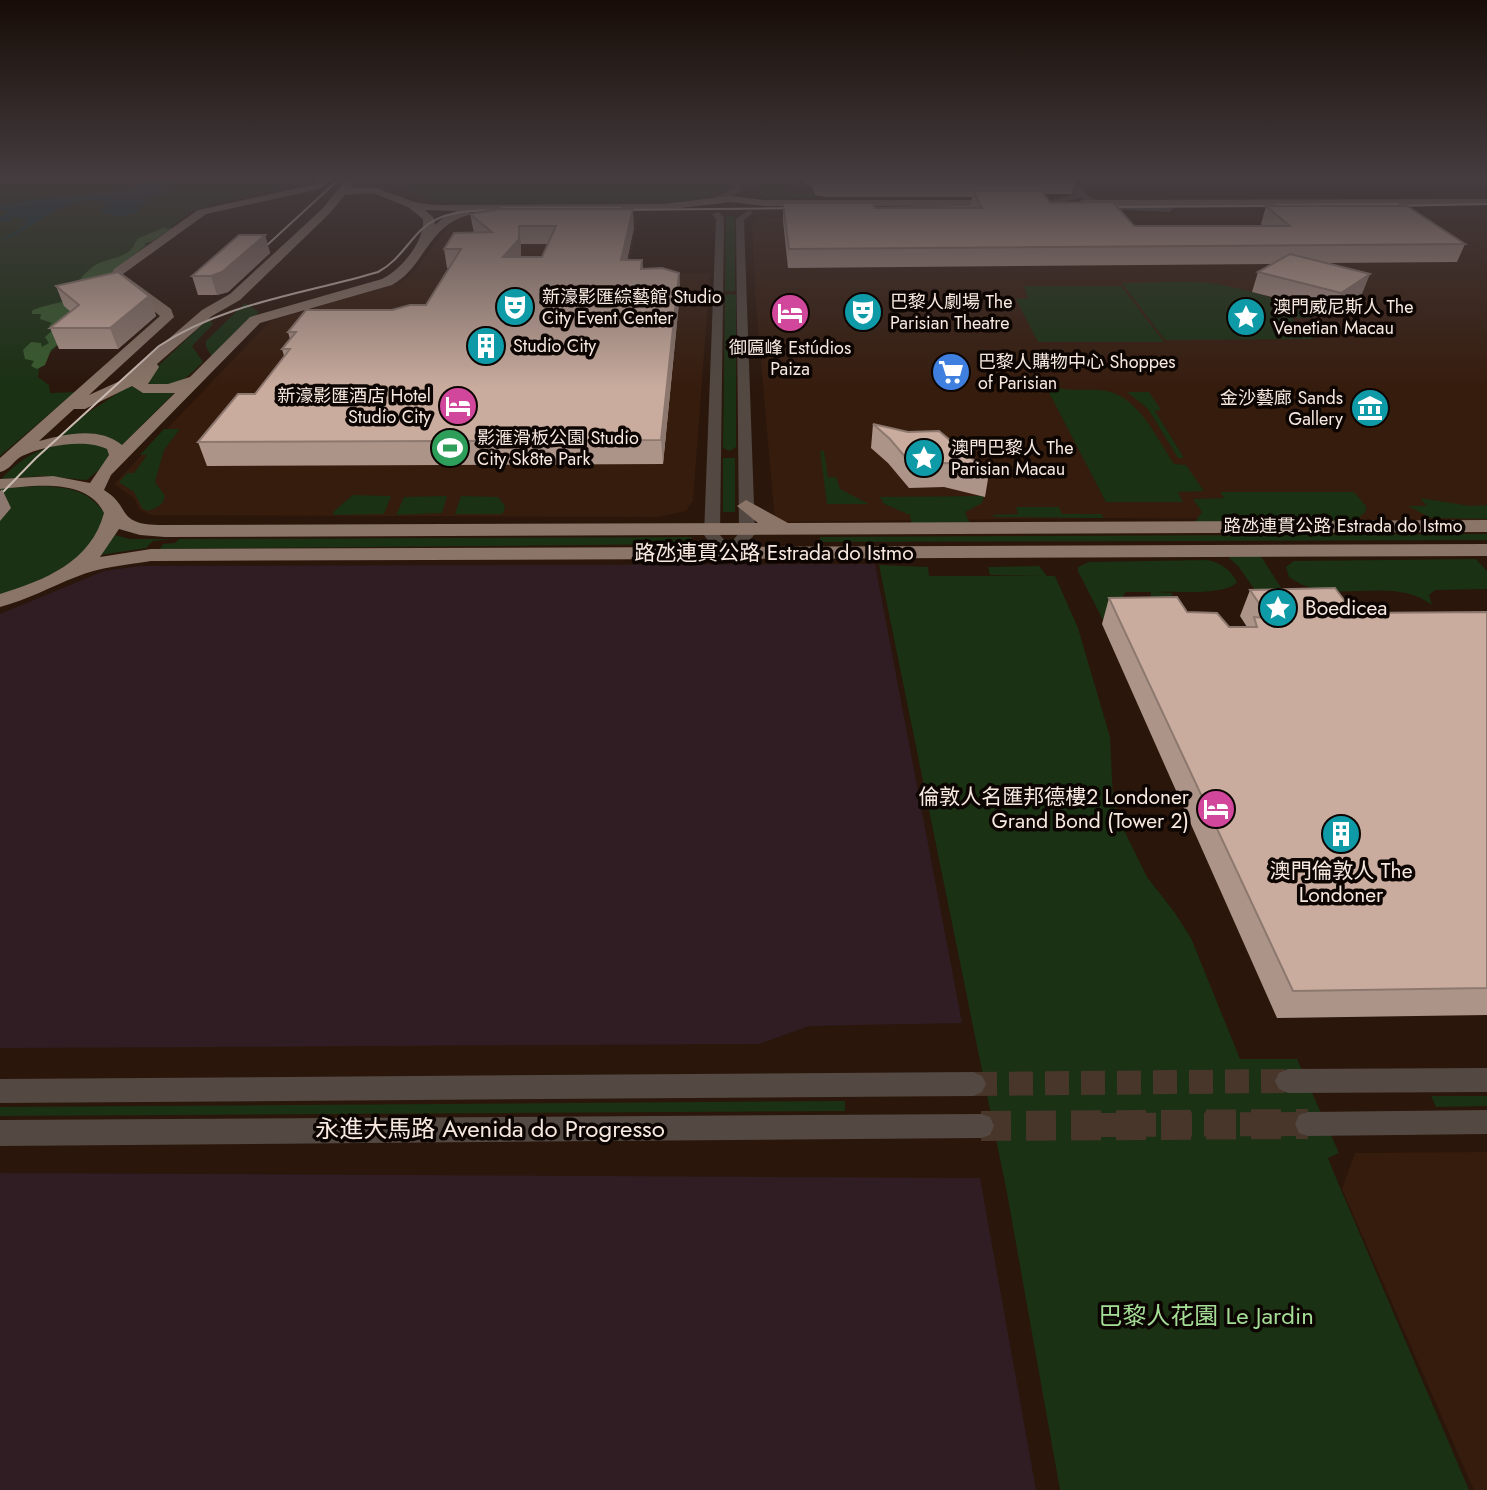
<svg xmlns="http://www.w3.org/2000/svg" width="1487" height="1490" font-family="Jost,'Noto Sans SC',sans-serif">
<rect width="100%" height="100%" fill="#2a160b"/>
<path fill="#361c0d" d="M1487,211V521L1110,518L775,522L755,293L752,225L756,220L775,217Z
M473,214H640L627,274L710,273L693,501L686,511L658,517L151,515L140,510L134,498L114,484L270,321L399,283L414,272L452,220Z
M1487,1152V1490H1474L1342,1189L1355,1153Z"/>
<path fill="#2f1d23" d="M875,564L962,1023L809,1026L759,1044L0,1048V614L104,571L140,566Z
M0,1173L980,1178L1036,1490H0Z"/>
<path fill="#1a3113" d="M0,180H320L211,205L191,212L112,272L69,334L40,363L38,377L49,385L50,393L75,392L0,456Z
M401,180H729L727,189L700,200L668,204L458,205C440,203 413,195 400,184Z
M761,184L789,187L790,193H814L816,199L765,198L761,194Z
M1487,204V206L764,207L765,206Z
M726,216H735V291H725Z
M1122,283C1150,283 1181,280 1209,283C1234,286 1294,301 1311,318H1292L1314,339L1165,340Z
M1024,286H1121L1164,342H1038L1016,299L1028,298Z
M730,294L736,295V447L730,451L723,448L725,295Z
M245,303L259,312L213,358L206,347V341Z
M209,318L213,324L192,346L203,362C187,378 171,393 148,383L151,373Z
M1044,383C1063,392 1077,389 1098,390C1137,391 1155,436 1174,464L1186,465L1204,491L1178,492L1183,502H1106Z
M130,385C145,392 158,392 176,391L122,445L56,440L80,418Z
M1127,392H1149L1161,410L1155,411L1184,458H1178L1148,409Z
M164,429H180L164,450L155,482L165,496C163,506 156,508 148,511L142,508L134,492L119,482L127,473H134L147,455H140Z
M80,441L103,445L109,450C110,463 96,472 87,480L42,476L1,479C28,452 42,447 80,441Z
M820,451H824L828,477H836L840,489L869,504H827Z
M723,458H735V512H723Z
M43,486C71,488 87,490 105,513L97,541L60,571L0,597V488Z
M1220,492H1354L1366,506V511L1357,520L1345,522L1194,523L1202,512L1193,499L1224,498Z
M353,495L391,496L384,514L334,515L333,512Z
M447,496L442,513L396,515L404,497Z
M461,496L498,497L505,506L504,511L502,514H455Z
M984,496L982,503L965,512L970,524L912,526L910,515L884,504L880,497Z
M1420,498L1470,506L1487,505V519L1431,518L1408,506H1427Z
M1016,507H1059L1062,514H1101L1104,518L996,517L991,515L1018,514Z
M1487,534V540L820,542V537Z
M115,535L130,539H172L153,541L146,548L100,555Z
M692,537L691,544L160,549L163,544L175,543L179,539Z
M1256,554L1262,558L1282,589L1277,592L1255,590L1238,566L1229,558L1231,555Z
M1476,559L1487,571V589L1435,590L1429,595L1432,605C1389,573 1333,609 1289,577L1286,567L1294,561Z
M1208,560C1222,564 1230,569 1237,582C1226,596 1175,591 1157,592L1172,593L1175,612L1138,599L1151,597V592H1126L1104,622L1078,571V567L1089,562Z
M879,565L928,567L929,576H1046L990,575L988,567L1039,566L1047,576H1055L1078,628L1110,737L1113,798L1120,822L1147,877L1175,913L1191,938L1240,1059H1297L1339,1153L1328,1158L1336,1178L1469,1490H1060L1007,1193Z
M1431,1096H1487V1106L1436,1107Z
M845,1101V1111L0,1116V1107Z"/>
<path fill="#375c2d" d="M165,227L166,229L172,228L153,241L145,243V246L112,272L84,323L51,350L45,365L37,369L31,366L34,361L25,359L23,350L31,342L41,343L42,347L49,343L45,337L54,329L49,326L52,323L40,319L41,314H32V311C39,305 85,298 99,294L72,287C80,280 88,269 97,264C114,256 130,259 137,239Z"/>
<path fill="#03373c" d="M133,180H179L177,186L163,189L166,192L165,194L147,197L146,200L151,201L138,207V212C125,217 113,218 100,211L107,205C73,186 29,234 0,241L29,224L18,221L32,220L13,217L9,222L0,221V217L8,212L0,210V206L42,198L112,193L143,186Z"/>
<g fill="none" stroke-linecap="round" stroke-linejoin="round">
<path stroke="#49362b" stroke-width="24" stroke-dasharray="24 12" stroke-linecap="butt" d="M973,1084L1288,1081
M1096,1125L1308,1124"/>
<path stroke="#49362b" stroke-width="30" stroke-dasharray="30 15" stroke-linecap="butt" d="M981,1126L1308,1124"/>
<path fill="#534942" fill-rule="evenodd" d="M735,180H743L739,192L719,202H713V198L732,189Z
M1066,180H1074C1093,213 1136,204 1169,206L1173,209L1169,212L1109,209L1080,198L1048,205V201L1074,195Z
M749,210L753,213L744,220L755,534L736,556L731,558L713,548L704,535L716,219L712,214L719,212L724,218L720,535L729,545L739,533L736,219Z
M1487,1068V1092L1288,1093L1279,1089L1275,1081L1279,1073L1288,1069Z
M973,1072L982,1076L986,1084L982,1092L973,1096L0,1103V1079Z
M1487,1110V1134L1308,1136L1299,1133L1295,1124L1299,1115L1308,1112Z
M981,1114L990,1117L994,1126L990,1135L981,1138L0,1146V1120Z"/>
<path fill="#8a7568" fill-rule="evenodd" d="M319,180H332L319,189L206,214L123,274L171,309L174,317L89,395L120,381L202,310L230,294L322,209L346,180L355,182L350,188L374,187L414,202L435,205L663,204L731,196L764,200H1003L1008,203L1003,206H764L731,202L663,210L469,211V215C428,225 424,268 392,285L260,323L111,475L104,490C132,507 115,524 159,525L758,523L737,506L746,500L788,523L1487,520V532L165,537L140,535L119,529L100,557L151,549L1487,544V556L151,561C126,565 100,567 76,577C50,587 27,600 0,607V594C45,580 91,562 104,513C87,477 32,486 0,489V479L53,476L90,483L109,455L107,449C85,438 43,446 22,456C13,461 10,470 0,472V458L160,316L110,276L114,269L198,210L312,185ZM373,193L408,207L423,219C425,241 401,270 382,279L250,317L190,377L168,384H148L159,367L157,364L212,316L240,300L330,213L345,195ZM425,210L457,211L446,215L435,225L434,218ZM132,386L143,393H175L122,445C99,426 65,434 39,441L74,409H85Z
M1487,199V205L1082,206L1077,203L1082,200Z"/>
<path stroke="#cabab2" stroke-width="2" d="M1276,205L1398,204
M1389,206L1487,204
M1099,207L1284,206
M502,208H621
M857,208L990,207
M612,210L801,208
M253,258L338,180
M0,495L36,458L159,346C224,303 304,294 378,272C397,262 406,245 421,230C444,207 481,211 511,210"/>
</g>
<path fill="#ad9488" fill-rule="evenodd" d="M800,180H1074L1072,194H1044L1050,203L1134,226H1263L1261,224L1266,206L1465,244L1457,262L1327,263L1362,294L1334,313L1252,292L1258,272L1272,264L788,268L783,221V203L875,208H970L972,197H827L815,195L813,187Z
M470,214L634,227L627,260H642L643,269L679,273L680,292L663,464L207,466L198,442L255,394L284,356L282,349L290,339L288,332L392,310L426,305L449,268H447L444,249L474,233ZM521,244H548L542,257H521Z
M265,235L270,253L228,292L217,295H198L192,276Z
M56,286L149,296L156,316L118,349H59L50,328L71,312L64,306Z
M873,424L989,473L985,497L944,487L909,488L888,463L871,448Z
M1250,590L1354,613L1487,612V1015L1277,1018L1102,624L1109,598L1187,612L1229,627H1247L1240,616Z"/>
<path fill="#8d786f" d="M633,209L634,227L623,279L621,260Z
M519,226L521,244V257H503Z
M265,235L270,253L228,292L217,295L211,276Z
M679,273L680,292L663,464L661,440Z
M1370,274L1362,294L1334,313L1341,293Z
M149,296L156,316L118,349L110,328Z
M2,489L11,508L0,521V491Z"/>
<path fill="#c9ac9e" stroke="#8d786f" stroke-width="2" fill-rule="evenodd" d="M973,191H1042L1050,203L1113,202L1134,226H1290L1266,206H1407L1465,244L789,249L783,203H873L875,208H982Z
M499,209H633L621,260H642L641,269L662,268L679,273L661,440L198,442L238,394H255L290,349H282L296,332H288L306,310H392L410,305H426L461,249H444L454,233L492,232L470,214ZM519,226H556L542,257H503L519,239Z
M239,235H265L222,272L211,276H192Z
M1290,254L1370,274L1341,293L1258,272Z
M118,272L149,296L110,328H50L79,305L56,286Z
M873,424L908,432L939,431L989,473L948,463L911,464L890,439Z
M1335,588L1354,613L1487,612V988L1293,991L1109,598L1177,597L1187,612L1217,613L1229,627H1257L1254,617L1269,618L1250,590Z"/>
<linearGradient id="sky" x2="0" y2="1"><stop stop-color="#170c06"/><stop offset="0.46" stop-color="#443c3f"/><stop offset="1" stop-color="#443c3f" stop-opacity="0"/></linearGradient>
<rect width="1487" height="389" fill="url(#sky)"/>
<defs>
<symbol id="theatre-disc" viewBox="-11 -11 22 22"><circle r="9.5" fill="#0f9aa8" stroke="#0c0502"/><path d="M-5-5.5Q0-4 5-5.5V0Q5 5 0 6Q-5 5-5 0ZM-3.3-2.5H-1v1.5H-3.3ZM1-2.5H3.3v1.5H1ZM-2.8 1Q0 5.5 2.8 1Z" fill="#fff"/></symbol>
<symbol id="hotel-disc" viewBox="-11 -11 22 22"><circle r="9.5" fill="#d1479c" stroke="#0c0502"/><path d="M-6-4.5h1.5V1H6V5H4.5V3h-9V5H-6ZM-4 0a1.8 1.8 0 1 1 3.6 0ZM.5 0V-2.5h3Q6-2.5 6 0Z" fill="#fff"/></symbol>
<symbol id="sight-disc" viewBox="-11 -11 22 22"><circle r="9.5" fill="#0f9aa8" stroke="#0c0502"/><path d="M0-6L1.8-2.2L6-1.7L2.9 1.2L3.7 5.4L0 3.3L-3.7 5.4L-2.9 1.2L-6-1.7L-1.8-2.2Z" fill="#fff"/></symbol>
<symbol id="building-disc" viewBox="-11 -11 22 22"><circle r="9.5" fill="#0f9aa8" stroke="#0c0502"/><path d="M-4-6H4V6H1V3H-1V6H-4ZM-2.5-4.3h1.7v1.8h-1.7ZM.8-4.3h1.7v1.8H.8ZM-2.5-1h1.7V.8h-1.7ZM.8-1h1.7V.8H.8Z" fill="#fff"/></symbol>
<symbol id="supermarket-disc" viewBox="-11 -11 22 22"><circle r="9.5" fill="#3f7fe0" stroke="#0c0502"/><path d="M-6-5.5h2.5l.6 2H6L4.5 2H-2.5L-4.4-4H-6ZM-1.5 3.2a1.3 1.3 0 1 0 .1 0ZM3 3.2a1.3 1.3 0 1 0 .1 0Z" fill="#fff"/></symbol>
<symbol id="museum-disc" viewBox="-11 -11 22 22"><circle r="9.5" fill="#0f9aa8" stroke="#0c0502"/><path d="M0-6L6-3V-2H-6V-3ZM-5-1h2V3h-2ZM-1-1h2V3h-2ZM3-1h2V3H3ZM-6 4H6V6H-6Z" fill="#fff"/></symbol>
<symbol id="stadium-disc" viewBox="-11 -11 22 22"><circle r="9.5" fill="#2e9e5b" stroke="#0c0502"/><path d="M0-5a6.5 5 0 1 0 0 10a6.5 5 0 1 0 0-10ZM-3.5-1.8h7v3.6h-7Z" fill="#fff"/></symbol>
</defs>
<g fill-rule="evenodd">
<use href="#theatre-disc" x="493" y="285" width="44" height="44"/>
<use href="#theatre-disc" x="841" y="290" width="44" height="44"/>
<use href="#hotel-disc" x="768" y="291" width="44" height="44"/>
<use href="#sight-disc" x="1224" y="295" width="44" height="44"/>
<use href="#building-disc" x="464" y="324" width="44" height="44"/>
<use href="#supermarket-disc" x="929" y="350" width="44" height="44"/>
<use href="#hotel-disc" x="436" y="384" width="44" height="44"/>
<use href="#museum-disc" x="1348" y="386" width="44" height="44"/>
<use href="#stadium-disc" x="428" y="426" width="44" height="44"/>
<use href="#sight-disc" x="902" y="436" width="44" height="44"/>
<use href="#sight-disc" x="1256" y="586" width="44" height="44"/>
<use href="#hotel-disc" x="1194" y="787" width="44" height="44"/>
<use href="#building-disc" x="1319" y="812" width="44" height="44"/>
</g>
<g text-anchor="middle" stroke-width="7" stroke-linejoin="round" paint-order="stroke">
<g font-size="18" fill="#f7e8e0" stroke="#0c0502" text-anchor="start">
<text x="542" y="303">新濠影匯綜藝館 Studio<tspan x="542" dy="21">City Event Center</tspan></text>
<text x="890" y="308">巴黎人劇場 The<tspan x="890" dy="21">Parisian Theatre</tspan></text>
<text x="1273" y="313">澳門威尼斯人 The<tspan x="1273" dy="21">Venetian Macau</tspan></text>
<text x="513" y="352">Studio City</text>
<text x="790" y="354" text-anchor="middle">御匾峰 Estúdios<tspan x="790" dy="21">Paiza</tspan></text>
<text x="978" y="368">巴黎人購物中心 Shoppes<tspan x="978" dy="21">of Parisian</tspan></text>
<text x="431" y="402" text-anchor="end">新濠影匯酒店 Hotel<tspan x="431" dy="21">Studio City</tspan></text>
<text x="1343" y="404" text-anchor="end">金沙藝廊 Sands<tspan x="1343" dy="21">Gallery</tspan></text>
<text x="477" y="444">影滙滑板公園 Studio<tspan x="477" dy="21">City Sk8te Park</tspan></text>
<text x="951" y="454">澳門巴黎人 The<tspan x="951" dy="21">Parisian Macau</tspan></text>
</g>
<g font-size="18" fill="#f7e8e0" stroke="#0c0502">
<text x="1343" y="532">路氹連貫公路 Estrada do Istmo</text>
</g>
<g font-size="21" fill="#f7e8e0" stroke="#0c0502">
<text x="774" y="560">路氹連貫公路 Estrada do Istmo</text>
</g>
<g font-size="21" fill="#f7e8e0" stroke="#0c0502" text-anchor="start">
<text x="1305" y="615">Boedicea</text>
<text x="1189" y="804" text-anchor="end">倫敦人名匯邦德樓2 Londoner<tspan x="1189" dy="24">Grand Bond (Tower 2)</tspan></text>
<text x="1341" y="878" text-anchor="middle">澳門倫敦人 The<tspan x="1341" dy="24">Londoner</tspan></text>
</g>
<g font-size="24" fill="#f7e8e0" stroke="#0c0502">
<text x="490" y="1137">永進大馬路 Avenida do Progresso</text>
</g>
<g font-size="24" fill="#a4dd95" stroke="#0c0502">
<text x="1206" y="1324">巴黎人花園 Le Jardin</text>
</g>
</g>
</svg>
